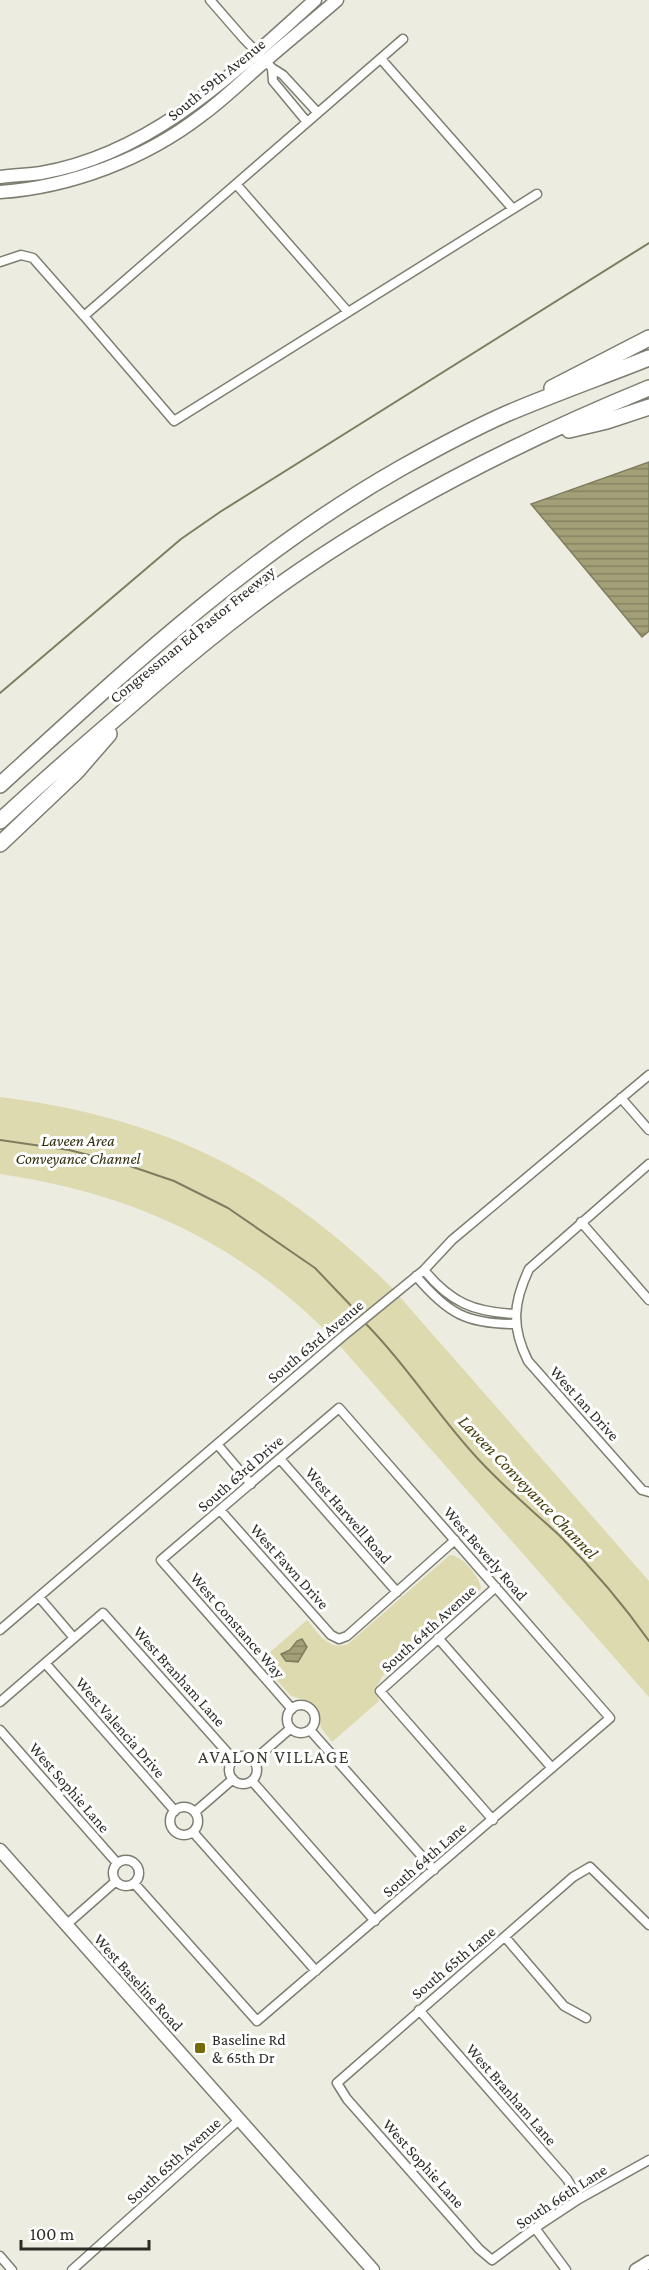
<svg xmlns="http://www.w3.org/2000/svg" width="649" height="2270" font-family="'Crimson Pro',serif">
<defs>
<pattern id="water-rules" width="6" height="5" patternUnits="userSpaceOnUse" patternTransform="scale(1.5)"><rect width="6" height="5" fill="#a3a077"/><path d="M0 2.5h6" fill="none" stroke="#858362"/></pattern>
</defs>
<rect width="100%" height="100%" fill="#edece0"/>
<path fill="#dddaaf" d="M0,1097C162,1117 277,1174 393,1289L334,1339C238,1242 135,1194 0,1174Z
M399,1296L649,1581V1697L340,1346Z
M450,1555C462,1555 481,1578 481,1589L382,1677L376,1688L379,1701L332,1742L321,1728L318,1712L314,1705L306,1700L291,1696L260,1661L307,1620C318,1633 328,1651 348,1644Z"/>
<path fill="url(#water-rules)" stroke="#7f7d5f" stroke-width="1.5" d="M649,462V631L642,637L531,504Z
M302,1639L307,1647L298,1662L286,1661L281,1654L290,1650L297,1641Z"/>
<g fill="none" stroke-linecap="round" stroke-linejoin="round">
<path stroke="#7f7d5f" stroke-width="2" d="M0,693L181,539L220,512L649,243
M0,1140L69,1150L124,1164L174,1181L228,1208L315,1268L358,1313
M366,1324C408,1366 439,1418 480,1461C505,1488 533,1511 560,1536C592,1568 623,1604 649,1641"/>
<defs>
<path id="street" d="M210,0L244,39L272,68L283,75L317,112
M381,59L513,209
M272,68L273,81L307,122
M236,184L348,312
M0,262L21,255L33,258L84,316L403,39
M84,316L174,421L537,194
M621,1098L649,1130
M649,1164L529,1269C513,1303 511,1327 528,1361L642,1490L649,1492
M581,1222L649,1300
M424,1270C451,1303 474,1312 515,1314
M416,1276C448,1314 467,1324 516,1324
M217,1444L251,1484
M280,1459L397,1592
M220,1510L331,1635L339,1639L347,1636L455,1540
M39,1597L74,1638
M0,1630L342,1337L424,1270L452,1240L649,1075
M438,1638L552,1768
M45,1663L175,1811
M0,1702L103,1613L234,1760
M287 1719a14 14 0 1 1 28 0a14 14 0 1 1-28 0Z
M0,1730L117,1863
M310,1730L434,1870
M229 1770a14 14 0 1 1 28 0a14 14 0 1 1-28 0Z
M253,1761L291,1728
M252,1781L375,1921
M170 1821a14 14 0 1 1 28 0a14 14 0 1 1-28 0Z
M195,1812L233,1779
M493,1820L380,1691L496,1587
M193,1832L316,1971
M113 1873a13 13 0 1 1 26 0a13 13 0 1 1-26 0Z
M134,1883L257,2021L610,1718L339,1408L161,1560L292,1709
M66,1925L116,1881
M649,1925L590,1867L573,1877L337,2083L347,2099L479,2249L492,2260L535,2228L579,2199L649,2160
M505,1937L564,2006L586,2018
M419,2010L567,2179L579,2199
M535,2228L566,2270
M0,2256L12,2270
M72,2270L240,2119"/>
<path id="secondary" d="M0,177C13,175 28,175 41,173C152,154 235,72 315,0
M0,192C71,187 145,159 202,115C224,99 243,80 264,62C288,41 313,21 337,0
M0,1850L373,2270
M636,2270L649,2262"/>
<path id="highway" d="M552,388L649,338
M569,430L607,421L649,407
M0,785C126,670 251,553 401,468C435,449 470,430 506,414C553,394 601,377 649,358
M0,821C40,784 81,748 122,713C179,663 237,614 300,571C408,497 527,438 649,388
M0,844L76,772L109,734"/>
</defs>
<use href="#street" stroke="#7e7d72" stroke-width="11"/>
<use href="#secondary" stroke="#7e7d72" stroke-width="15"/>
<use href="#highway" stroke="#7e7d72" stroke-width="18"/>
<use href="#street" stroke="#fff" stroke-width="8"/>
<use href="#secondary" stroke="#fff" stroke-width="12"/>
<use href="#highway" stroke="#fff" stroke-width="15"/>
</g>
<rect fill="#736b05" stroke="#fff" stroke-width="2" x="194" y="2042" width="12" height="12" rx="3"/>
<g text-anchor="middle" stroke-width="6" stroke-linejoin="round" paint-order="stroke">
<g font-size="16" fill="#2c2c27" stroke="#fff">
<text transform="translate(216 79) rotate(-39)" y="6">South 59th Avenue</text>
<text transform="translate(192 634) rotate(-39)" y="6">Congressman Ed Pastor Freeway</text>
<text transform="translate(315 1341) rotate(-40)" y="6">South 63rd Avenue</text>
<text transform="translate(585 1403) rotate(48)" y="6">West Ian Drive</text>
<text transform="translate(240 1473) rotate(-41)" y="6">South 63rd Drive</text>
<text transform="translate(349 1515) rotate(49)" y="6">West Harwell Road</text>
<text transform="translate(486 1553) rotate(49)" y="6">West Beverly Road</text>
<text transform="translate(290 1566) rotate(48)" y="6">West Fawn Drive</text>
<text transform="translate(238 1625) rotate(49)" y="6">West Constance Way</text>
<text transform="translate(428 1628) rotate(-42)" y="6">South 64th Avenue</text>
<text transform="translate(180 1676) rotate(48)" y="6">West Branham Lane</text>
<text transform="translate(121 1727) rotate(49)" y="6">West Valencia Drive</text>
<text transform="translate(70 1787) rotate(49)" y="6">West Sophie Lane</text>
<text transform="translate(424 1859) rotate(-41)" y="6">South 64th Lane</text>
<text transform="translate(453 1962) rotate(-40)" y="6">South 65th Lane</text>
<text transform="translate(139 1982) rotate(48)" y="6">West Baseline Road</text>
<text transform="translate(512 2094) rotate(49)" y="6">West Branham Lane</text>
<text transform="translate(173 2160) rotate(-42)" y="6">South 65th Avenue</text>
<text transform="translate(424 2163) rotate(48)" y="6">West Sophie Lane</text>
<text transform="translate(561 2196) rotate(-33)" y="6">South 66th Lane</text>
</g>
<g font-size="16" font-style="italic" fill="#302d0a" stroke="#fff">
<text x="78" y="1146">Laveen Area<tspan x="78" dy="18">Conveyance Channel</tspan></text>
</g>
<g font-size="16" fill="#2c2c27" stroke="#fff" text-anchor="start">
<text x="212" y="2045">Baseline Rd<tspan x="212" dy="18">&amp; 65th Dr</tspan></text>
</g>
<g font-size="18" font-style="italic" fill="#423d08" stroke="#fff">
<text transform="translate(528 1487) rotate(46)" y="6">Laveen Conveyance Channel</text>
</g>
<g font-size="18" letter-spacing="1.5" fill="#3d3c33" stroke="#fff">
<text x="274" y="1763">AVALON VILLAGE</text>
</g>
</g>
<path d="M21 2240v9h128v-9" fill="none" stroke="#2c2c27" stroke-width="3"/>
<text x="30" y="2240" font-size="18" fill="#2c2c27" stroke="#ffffff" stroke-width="4.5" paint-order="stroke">100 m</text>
</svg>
